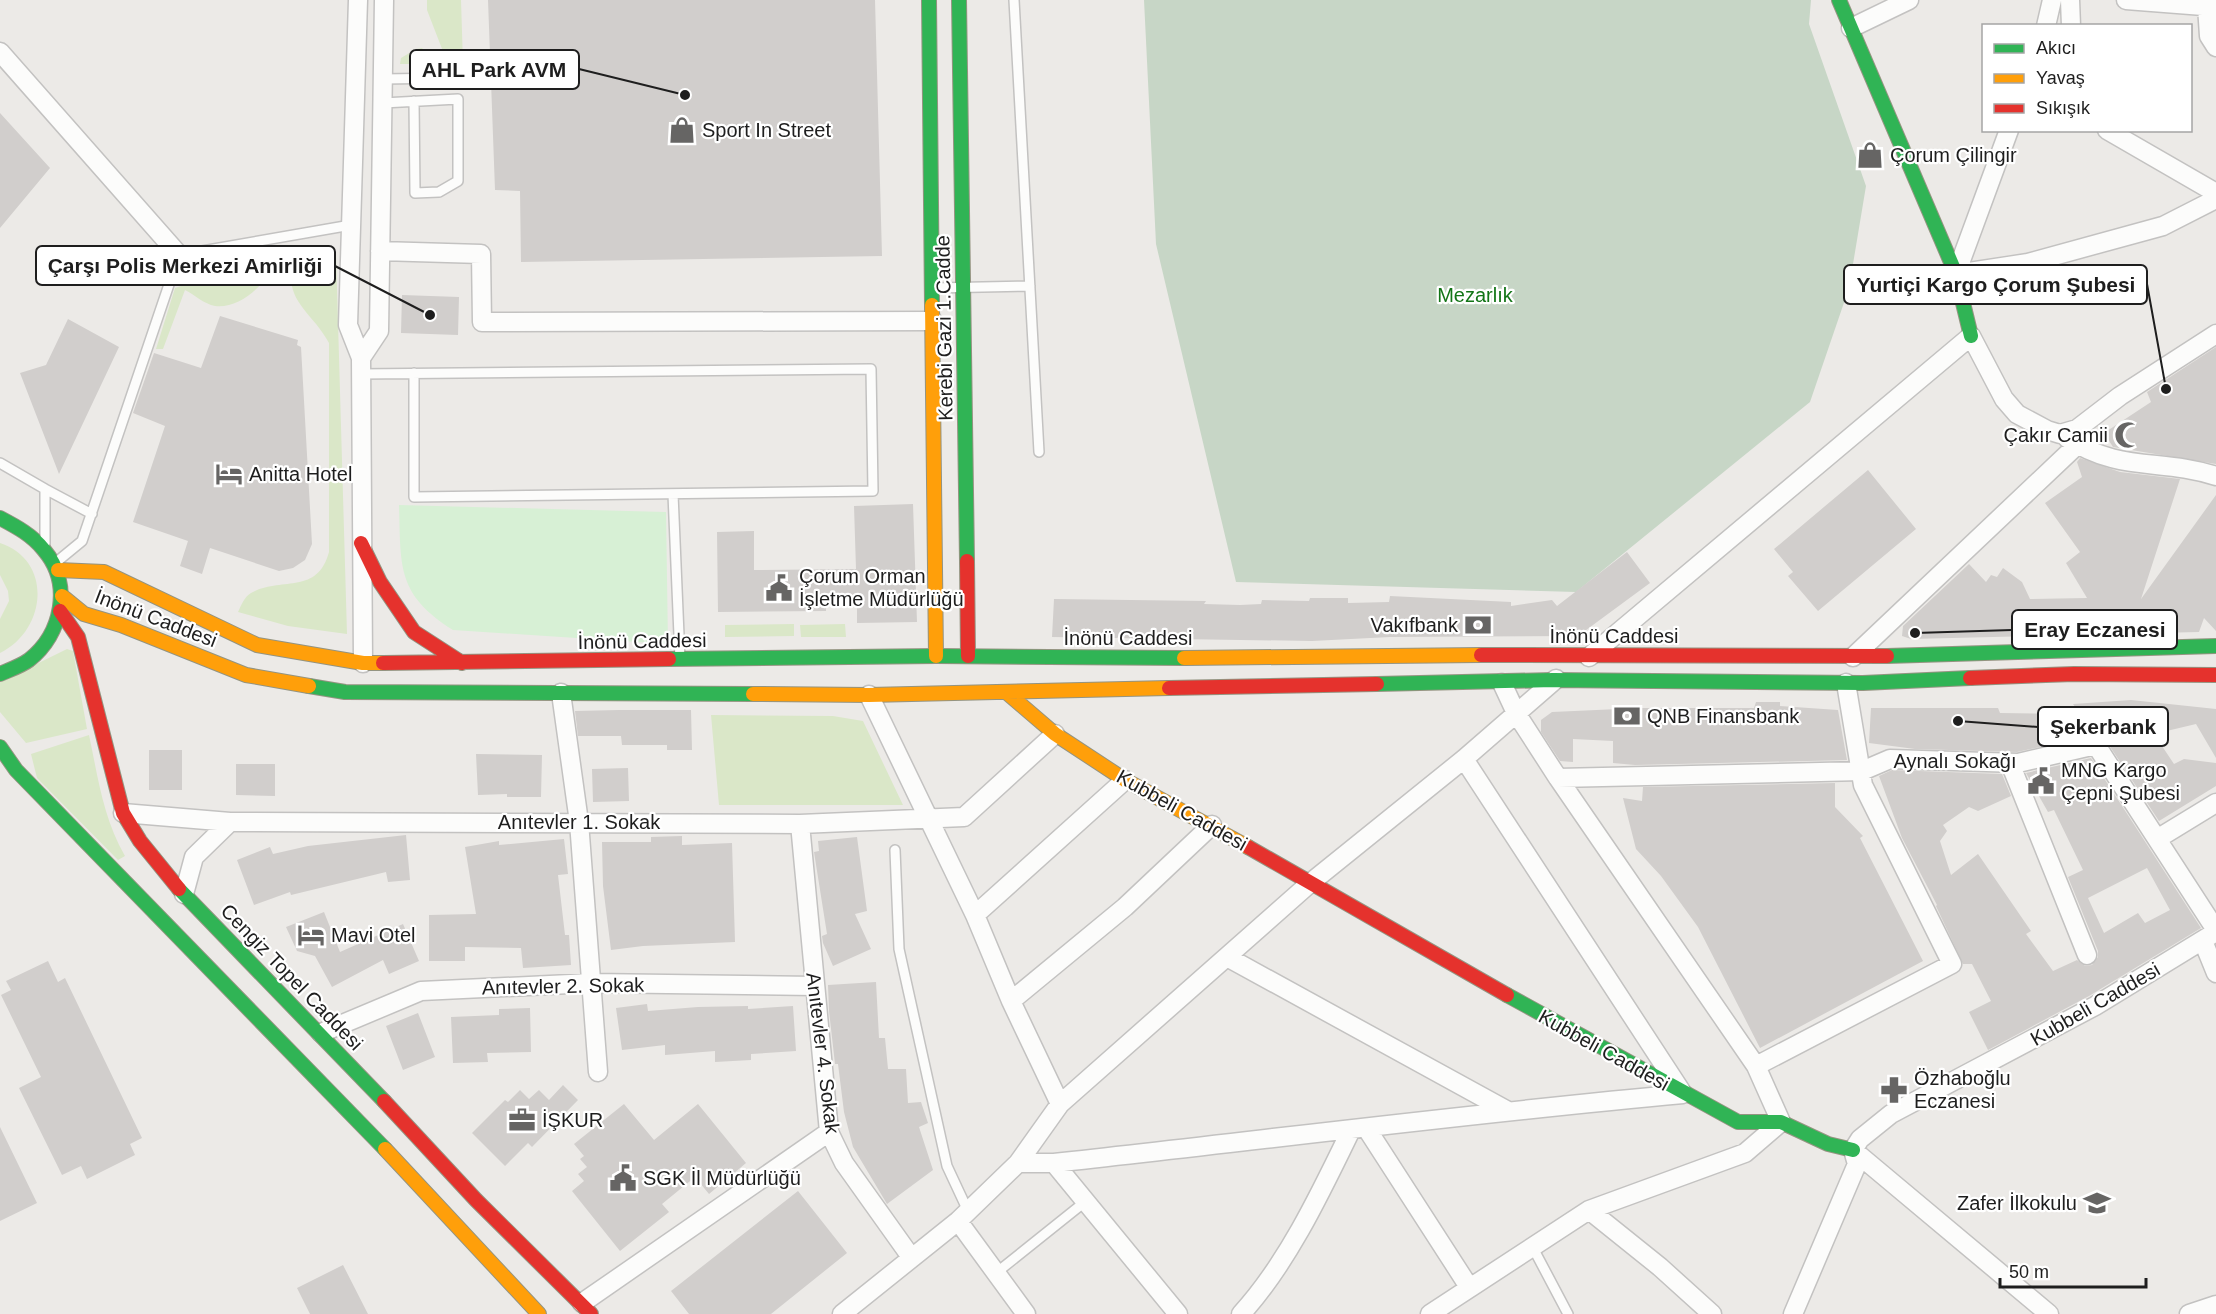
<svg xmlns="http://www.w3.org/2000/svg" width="2216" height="1314" font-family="Arial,sans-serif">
<rect width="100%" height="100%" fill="#eceae7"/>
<path fill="#dae7c8" d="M427,0H461L463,64H400L401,58L416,49L422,48L428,55L444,54L427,10Z
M309,250L336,253L347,634L288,626L238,612C241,606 244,597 251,593C281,576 317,596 329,552V343C311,310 284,303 292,259Z
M263,259L267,275C259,291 234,309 215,306C204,304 195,295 185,290L163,349H156L175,288Z
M0,543C54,561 46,631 0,653V619L9,601L8,591L0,575Z
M794,624V636L725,637V625Z
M845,624L846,637H801L800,625Z
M67,649L73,651L87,729L26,743L0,712V682Z
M711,715L833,716L863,721L903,805H719Z
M89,735C98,777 103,818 125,856L118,860L37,778L31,754Z"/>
<path fill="#c7d6c6" d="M1144,0H1811L1809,24L1866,186L1849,288L1810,402L1576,592L1236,582L1156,244Z"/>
<path fill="#d7f0d5" d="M399,505L666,512L668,644L453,630C396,594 401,566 399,505Z"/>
<path fill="#d1cecc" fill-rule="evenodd" d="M488,0H875L882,256L521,262L520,191L495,190Z
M0,113L50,168L0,228Z
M402,295L459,297L458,335L401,333Z
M220,316L298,340L297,345L301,347L312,544L305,560L293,568L279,571L210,548L202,574L180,566L188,541L133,522L165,426L133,413L154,353L201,368Z
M68,319L119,347L59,474L20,373L46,365Z
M2216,347V464L2113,447L2104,433L2151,402L2147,392Z
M2080,458L2120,472L2180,479L2141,599L2216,495V631L2204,618L2199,632L1911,639L1902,636L1903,626L1969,564L1986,582L1991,575L1997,577L2003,568L2022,582L2030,599L2087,598L2066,563L2080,552L2045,503L2082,477L2077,462Z
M1868,470L1916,529L1818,611L1788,576L1793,572L1774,549Z
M913,504L917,622L857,623V605L826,606V611L718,612L717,532L754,531V570L856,569L854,506Z
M1627,552L1650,583L1578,636L1390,637L1312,641L1052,637L1054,599L1206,601L1204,604L1240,605L1261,604L1262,600L1309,601L1310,598H1348V603L1389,602L1390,596L1511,602V606L1552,600L1557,606Z
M2131,700L2216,709V758L2196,724L2154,734L2174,764L2184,759L2216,763V786L2159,821L2105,739L2100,734L2017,752L1915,749L1869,743L1871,708H1998L2000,713L2080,714L2073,704Z
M1756,702H1780V706L1838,710L1847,760L1635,765L1613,763V741L1573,739V762L1560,761L1541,732V720L1552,712L1641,708H1754Z
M619,710H691L692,750H667V745H622L621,736H578L575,711Z
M149,750H182V790H149Z
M476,754L542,755L541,797H507V794L478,795Z
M2091,758L2201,928L2089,996L1988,1050L1969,1012L1991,1001L1972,964H1963L1936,906L1937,905L1902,838L1879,776L1892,770L2002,774L2011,796L1978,811L1969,807L1943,825L1947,831L1940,841L1951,875L1978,854L2031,931L2026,934L2053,971L2077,960L2085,966L2092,965L2098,957V951L2068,877L2083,870L2054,810L2048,812L2026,773ZM2147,868L2170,910L2145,923L2138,913L2104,933L2088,898Z
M236,764H275V796L236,795Z
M628,768L629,801L593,802L592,769Z
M1835,783V807L1863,836L1860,838L1923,961L1760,1048L1698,927L1661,876L1636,849L1623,798L1642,801L1643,787Z
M406,835L410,880L388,882L386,872L291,895L290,892L254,905L237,860L270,847L273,854L308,846Z
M682,836V845L732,843L735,942L643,946L611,950L603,886L602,842H651V837Z
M857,837L867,911L855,914L871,949L833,966L823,943L822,936L827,934L814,852L819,851L818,841Z
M564,839L568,874L558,875L565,935H569L571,965L523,968L521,948L465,947V961H429V915L476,914L465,847L499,841V845Z
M324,912L340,952L403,924L419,961L389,974L383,960L332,987L315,956L297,951L286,927Z
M48,961L58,982L65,978L142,1138L130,1144L135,1155L87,1179L81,1166L62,1175L19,1088L41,1077L1,995L11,990L6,981Z
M876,982L879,1038H885L888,1069H906L908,1103L921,1102L928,1123L919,1127L933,1170L887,1204L853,1147L844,1112L838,1064H835L829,1011L828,985Z
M647,1004L648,1011L698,1007L748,1006V1009L793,1006L796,1051L751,1054V1060L715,1062V1051L665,1055V1045L622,1050L616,1008Z
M530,1008L531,1052L487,1053L488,1062L453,1063L451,1017L499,1015V1009Z
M418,1013L435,1057L403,1070L386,1026Z
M563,1085L578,1100L532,1147L528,1143L505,1166L472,1133L505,1100L508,1102L520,1090L529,1099L539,1090L549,1100Z
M624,1104L654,1140L698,1104L746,1163L709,1194L695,1177L662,1204L669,1212L620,1251L572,1191L584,1181L578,1174L587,1167L580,1159L584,1156L574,1144Z
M0,1127L37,1203L0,1221Z
M798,1191L847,1253L771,1314H689L671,1291Z
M343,1265L368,1314H310L297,1288Z"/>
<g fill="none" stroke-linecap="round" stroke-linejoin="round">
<defs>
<path id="lane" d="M1014,0L1039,452
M383,79L450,78
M383,103L458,99V181L439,192L415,193L414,101
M935,288L1030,286
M361,374L871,369L873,491L414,497V373
M0,463L45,489V544
M45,489L92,514
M673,494L680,659
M54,564L82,541L179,255L351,225
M895,850L899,949L947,1166L968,1211
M1532,1246L1568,1314
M996,1273L1086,1201"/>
<path id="street" d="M358,0L348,325L361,358L363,663
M2070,0L2071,26
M2126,0L2216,7
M2207,6L2209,36L2216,47
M2046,26L2052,0
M1851,28L1909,0
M0,52L179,255
M2009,130L1956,274L2028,263L2163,226L2216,199
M2107,130L2216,193
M380,251L481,254L482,322L933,321
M361,358L379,331L384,0
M2067,438C2120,473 2161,458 2216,476
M1589,657L1971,336L2004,399L2017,414L2047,430L2060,434L2077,429L2120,396L2216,334
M1853,657L2077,445
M561,693L579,822L598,1072
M869,695L975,915L1011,1001L1060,1104
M2010,763L2087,955
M1558,778L1862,771L1890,759L2018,763L2096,745L2216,930
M123,813L230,822L800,824L964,817L1055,734
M800,824L829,1132L844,1163L911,1257
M2157,839L2216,803
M184,894L194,857L230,822
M975,915L1125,780
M2203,941L2216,973
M1227,957L1506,1110
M1011,1001L1125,907L1212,825
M321,1033L421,991L591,983L814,986
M1756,1066L1952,964L1863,785L1846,683
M1367,1129L1469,1287
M1853,1150L1860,1139L1891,1114L2095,1006L2216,932
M1853,1150L2049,1314
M1018,1163H1054C1264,1140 1473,1113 1683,1094L1464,759
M1054,1163L1178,1314
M1589,1210L1660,1267L1712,1314
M958,1221L1026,1314
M582,1303L829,1132
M842,1314L958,1221L1018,1163L1060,1104L1309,884L1464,759L1556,679
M1241,1314C1287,1264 1321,1192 1351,1130
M1430,1314L1589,1210L1745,1153L1781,1122L1756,1066L1558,778L1516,713L1502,683
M1793,1314L1857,1164L1853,1150
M2189,1314L2216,1305"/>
<path id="fast" d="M929,0L932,305
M959,0L967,561
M1839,0L1956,274L1971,336
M0,518C17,527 32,535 44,550C73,584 62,634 29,660C21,666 9,670 0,674
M1887,656L2216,646
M669,659L936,656L1184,658
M1377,684L1553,680L1863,683L1970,678
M309,686L345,692L753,694
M0,747L16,770L385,1149
M179,889L384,1101
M1507,995L1738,1122H1781L1828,1144L1853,1150"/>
<path id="slow" d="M932,305L936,656
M58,570L104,572L257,645L363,663H383
M62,596L84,614L121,625L246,675L309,686
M1184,658L1481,655
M1006,692L1055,734L1125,780L1248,847
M753,694L869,695L1169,688
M385,1149L539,1314"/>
<path id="jam" d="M361,543L380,582L414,632L462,663
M967,561L968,656
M60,611L78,637L123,813L140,841L179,889
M1481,655L1887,656
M383,663L669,659
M1970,678L2074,674L2216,675
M1169,688L1377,684
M1248,847L1507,995
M384,1101L476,1200L591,1314"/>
</defs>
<use href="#lane" stroke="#c3c2c1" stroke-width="12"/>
<use href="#street" stroke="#c3c2c1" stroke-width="21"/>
<use href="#fast" stroke="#949481" stroke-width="16"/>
<use href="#slow" stroke="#949481" stroke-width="16"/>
<use href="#jam" stroke="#949481" stroke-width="16"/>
<use href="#lane" stroke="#fcfcfb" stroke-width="9"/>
<use href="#street" stroke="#fcfcfb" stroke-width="18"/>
<use href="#fast" stroke="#30b455" stroke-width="14"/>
<use href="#slow" stroke="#ff9f0a" stroke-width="14"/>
<use href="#jam" stroke="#e5322d" stroke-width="14"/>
</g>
<defs>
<symbol id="shop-bare" viewBox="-9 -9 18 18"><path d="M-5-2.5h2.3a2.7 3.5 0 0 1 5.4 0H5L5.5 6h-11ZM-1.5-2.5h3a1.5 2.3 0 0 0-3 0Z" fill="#666564" stroke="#fff" stroke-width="2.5" paint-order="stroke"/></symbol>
<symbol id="mosque-bare" viewBox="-9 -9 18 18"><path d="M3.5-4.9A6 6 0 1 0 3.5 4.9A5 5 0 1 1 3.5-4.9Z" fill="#666564" stroke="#fff" stroke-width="2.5" paint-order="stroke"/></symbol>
<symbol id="hotel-bare" viewBox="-9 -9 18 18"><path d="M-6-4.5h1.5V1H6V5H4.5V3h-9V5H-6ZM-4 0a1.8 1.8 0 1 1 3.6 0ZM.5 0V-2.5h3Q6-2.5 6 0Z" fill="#666564" stroke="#fff" stroke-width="2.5" paint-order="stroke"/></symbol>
<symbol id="civic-bare" viewBox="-9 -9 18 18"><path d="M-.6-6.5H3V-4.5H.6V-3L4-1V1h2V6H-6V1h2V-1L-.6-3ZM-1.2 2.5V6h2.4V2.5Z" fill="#666564" stroke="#fff" stroke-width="2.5" paint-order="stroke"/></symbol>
<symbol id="bank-bare" viewBox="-9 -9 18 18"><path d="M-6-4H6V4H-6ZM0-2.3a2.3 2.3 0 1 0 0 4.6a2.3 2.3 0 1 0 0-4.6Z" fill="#666564" stroke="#fff" stroke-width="2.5" paint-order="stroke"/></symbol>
<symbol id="pharmacy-bare" viewBox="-9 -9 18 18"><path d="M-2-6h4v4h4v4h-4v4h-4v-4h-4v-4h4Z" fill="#666564" stroke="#fff" stroke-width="2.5" paint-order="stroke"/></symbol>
<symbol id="office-bare" viewBox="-9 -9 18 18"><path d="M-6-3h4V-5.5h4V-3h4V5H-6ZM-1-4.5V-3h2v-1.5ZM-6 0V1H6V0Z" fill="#666564" stroke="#fff" stroke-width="2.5" paint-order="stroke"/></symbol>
<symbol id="school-bare" viewBox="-9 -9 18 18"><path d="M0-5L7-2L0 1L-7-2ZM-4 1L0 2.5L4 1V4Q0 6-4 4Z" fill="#666564" stroke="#fff" stroke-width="2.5" paint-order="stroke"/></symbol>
</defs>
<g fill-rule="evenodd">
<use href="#shop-bare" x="663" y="111" width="38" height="38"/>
<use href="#shop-bare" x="1851" y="136" width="38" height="38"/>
<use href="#mosque-bare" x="2109" y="416" width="38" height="38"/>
<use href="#hotel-bare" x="210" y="455" width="38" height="38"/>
<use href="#civic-bare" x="760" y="569" width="38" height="38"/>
<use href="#bank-bare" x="1459" y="606" width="38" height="38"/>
<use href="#bank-bare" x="1608" y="697" width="38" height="38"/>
<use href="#civic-bare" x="2022" y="762" width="38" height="38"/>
<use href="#hotel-bare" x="292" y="916" width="38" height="38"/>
<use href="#pharmacy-bare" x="1875" y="1071" width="38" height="38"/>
<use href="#office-bare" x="503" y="1101" width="38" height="38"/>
<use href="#civic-bare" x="604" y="1159" width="38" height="38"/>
<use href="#school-bare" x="2078" y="1184" width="38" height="38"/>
</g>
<g text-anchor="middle" stroke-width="4.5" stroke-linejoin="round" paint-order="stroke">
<g font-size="20" fill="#1e1e1e" stroke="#fff" text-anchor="start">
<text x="702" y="137">Sport In Street</text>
<text x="1890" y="162">Çorum Çilingir</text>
<text x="2108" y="442" text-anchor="end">Çakır Camii</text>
<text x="249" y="481">Anitta Hotel</text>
<text x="799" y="583">Çorum Orman<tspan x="799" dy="23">İşletme Müdürlüğü</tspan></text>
<text x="1458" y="632" text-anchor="end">Vakıfbank</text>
<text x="1647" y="723">QNB Finansbank</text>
<text x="2061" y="777">MNG Kargo<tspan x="2061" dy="23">Çepni Şubesi</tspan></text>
<text x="331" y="942">Mavi Otel</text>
<text x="1914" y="1085">Özhaboğlu<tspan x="1914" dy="23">Eczanesi</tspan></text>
<text x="542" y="1127">İŞKUR</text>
<text x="643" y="1185">SGK İl Müdürlüğü</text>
<text x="2077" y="1210" text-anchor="end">Zafer İlkokulu</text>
</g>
<g font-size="20" fill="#137517" stroke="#fff">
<text x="1475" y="302">Mezarlık</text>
</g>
<g font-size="20" fill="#1e1e1e" stroke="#fff">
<text transform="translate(944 328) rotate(-91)" y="7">Kerebi Gazi 1.Cadde</text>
<text transform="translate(156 618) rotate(21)" y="7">İnönü Caddesi</text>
<text x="1614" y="643">İnönü Caddesi</text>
<text x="1128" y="645">İnönü Caddesi</text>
<text transform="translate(642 641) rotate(-1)" y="7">İnönü Caddesi</text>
<text x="1955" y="768">Aynalı Sokağı</text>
<text transform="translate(1182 810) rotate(29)" y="7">Kubbeli Caddesi</text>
<text x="579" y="829">Anıtevler 1. Sokak</text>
<text transform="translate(292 977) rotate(46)" y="7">Cengiz Topel Caddesi</text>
<text transform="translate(563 986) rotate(-1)" y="7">Anıtevler 2. Sokak</text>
<text transform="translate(2095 1004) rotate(-30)" y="7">Kubbeli Caddesi</text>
<text transform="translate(1604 1050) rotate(29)" y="7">Kubbeli Caddesi</text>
<text transform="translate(823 1053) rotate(83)" y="7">Anıtevler 4. Sokak</text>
</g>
</g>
<path fill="none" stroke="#1e1e1e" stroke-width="2" d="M685 95L579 69M430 315L335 266M2166 389L2147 284M1915 633L2012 630M1958 721L2038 727"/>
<g fill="#1e1e1e" stroke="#fff" stroke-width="2">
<circle cx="685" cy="95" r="6"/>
<circle cx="430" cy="315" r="6"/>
<circle cx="2166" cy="389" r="6"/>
<circle cx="1915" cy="633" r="6"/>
<circle cx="1958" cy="721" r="6"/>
</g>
<g fill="#fff" stroke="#1e1e1e" stroke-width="2">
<rect x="410" y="50" width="169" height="39" rx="6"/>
<rect x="36" y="246" width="299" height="39" rx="6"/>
<rect x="1844" y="265" width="303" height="39" rx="6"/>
<rect x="2012" y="610" width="165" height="39" rx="6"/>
<rect x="2038" y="707" width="130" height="39" rx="6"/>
</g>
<g font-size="21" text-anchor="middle" font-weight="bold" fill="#1e1e1e">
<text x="494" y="77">AHL Park AVM</text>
<text x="185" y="273">Çarşı Polis Merkezi Amirliği</text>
<text x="1996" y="292">Yurtiçi Kargo Çorum Şubesi</text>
<text x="2095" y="637">Eray Eczanesi</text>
<text x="2103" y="734">Şekerbank</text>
</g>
<rect x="1982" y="24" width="210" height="108" fill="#ffffff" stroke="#a5a5a5" stroke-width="1.5"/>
<rect x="1994" y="44" width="30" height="9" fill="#30b455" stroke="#a5a5a5" stroke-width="1.5"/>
<text x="2036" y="54" font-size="18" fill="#1e1e1e">Akıcı</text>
<rect x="1994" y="74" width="30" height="9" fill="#ff9f0a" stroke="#a5a5a5" stroke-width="1.5"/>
<text x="2036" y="84" font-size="18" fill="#1e1e1e">Yavaş</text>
<rect x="1994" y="104" width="30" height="9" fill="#e5322d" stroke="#a5a5a5" stroke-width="1.5"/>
<text x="2036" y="114" font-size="18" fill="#1e1e1e">Sıkışık</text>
<path d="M2000 1278v9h146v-9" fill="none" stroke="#1e1e1e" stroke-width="3"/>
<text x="2009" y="1278" font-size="18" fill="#1e1e1e" stroke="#ffffff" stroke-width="4.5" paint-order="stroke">50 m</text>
</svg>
